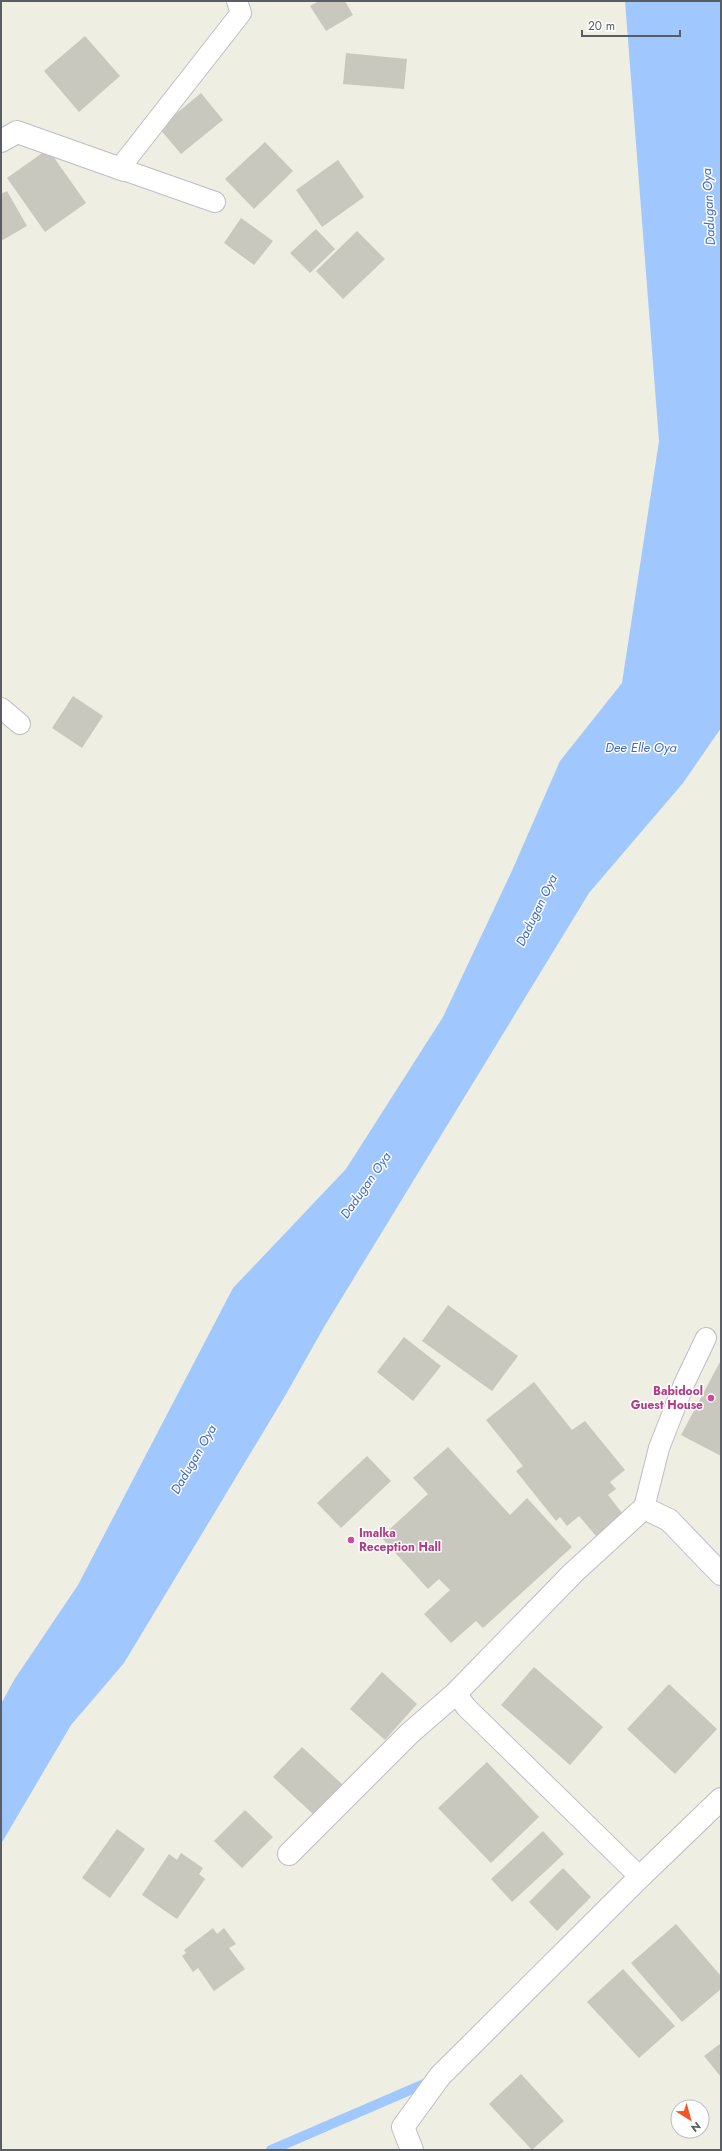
<svg xmlns="http://www.w3.org/2000/svg" width="722" height="2151" font-family="Jost,sans-serif">
<rect width="100%" height="100%" fill="#eeeee2"/>
<path fill="#a1c7ff" d="M625,1H721V728L683,783L589,893L324,1327L285,1396L124,1663L71,1725L1,1844V1704L14,1680L78,1585L233,1288L346,1169L443,1017L511,873L560,761L622,683L659,441Z"/>
<g fill="none" stroke-linecap="round" stroke-linejoin="round">
<path stroke="#a1c7ff" stroke-width="10" d="M271,2150L431,2081"/>
</g>
<path fill="#c9c8bf" d="M319,1H345L353,15L326,31L310,6Z
M85,36L120,76L79,112L44,71Z
M346,53L407,59L404,89L343,84Z
M201,93L223,120L181,154L159,128Z
M265,142L293,171L254,209L225,179Z
M48,149L86,203L45,232L7,178Z
M338,160L364,197L322,227L296,190Z
M7,191L27,226L1,241V194Z
M241,218L273,241L254,265L224,243Z
M316,229L335,249L310,273L290,253Z
M357,231L385,259L343,299L316,271Z
M73,696L103,716L82,748L52,728Z
M448,1305L518,1356L492,1391L422,1341Z
M404,1337L441,1366L413,1401L377,1372Z
M721,1360V1456L681,1435Z
M534,1382L572,1430L585,1421L625,1470L610,1482L616,1489L608,1495L623,1514L596,1536L579,1516L567,1526L560,1517L556,1521L516,1471L523,1466L486,1420Z
M448,1447L510,1515L527,1498L572,1547L483,1628L476,1621L451,1643L424,1614L450,1590L439,1579L428,1589L381,1537L428,1494L413,1478Z
M367,1456L391,1481L341,1528L317,1503Z
M534,1667L603,1727L570,1765L501,1705Z
M382,1672L417,1704L385,1740L350,1709Z
M669,1684L717,1729L675,1774L627,1729Z
M302,1747L343,1785L314,1815L273,1777Z
M487,1762L539,1817L491,1863L438,1808Z
M245,1810L273,1837L242,1868L214,1841Z
M117,1829L145,1849L110,1898L82,1878Z
M543,1831L564,1854L512,1902L491,1879Z
M181,1853L203,1868L199,1874L205,1879L177,1919L142,1895L169,1854L177,1860Z
M563,1868L591,1897L557,1931L529,1902Z
M676,1924L721,1976V1989L682,2022L631,1963Z
M213,1928L217,1934L224,1928L236,1944L229,1948L245,1969L214,1991L198,1968L193,1972L182,1956L186,1953L184,1950Z
M623,1969L675,2026L639,2058L587,2002Z
M721,2043V2077L704,2056Z
M521,2074L564,2121L532,2150L489,2104Z"/>
<g fill="none" stroke-linecap="round" stroke-linejoin="round">
<defs>
<path id="service" d="M119,169L241,13L237,1
M124,170L215,202
M1,708L20,724
M644,1508L659,1448L684,1384L706,1338
M456,1693L466,1707L640,1877"/>
<path id="minor" d="M1,141L17,132L124,170
M289,1854L410,1733L456,1693L573,1573L644,1508L669,1520L721,1574
M412,2150L403,2127L440,2076L640,1877L721,1799"/>
</defs>
<use href="#service" stroke="#bcbec4" stroke-width="22"/>
<use href="#minor" stroke="#bcbec4" stroke-width="24"/>
<use href="#service" stroke="#fff" stroke-width="20"/>
<use href="#minor" stroke="#fff" stroke-width="22"/>
</g>
<g fill="#d1479c" stroke="#fff" stroke-width="1.5">
<circle cx="711" cy="1398" r="4"/>
<circle cx="351" cy="1540" r="4"/>
</g>
<g text-anchor="middle" stroke-width="3" stroke-linejoin="round" paint-order="stroke">
<g font-size="12" font-weight="bold" fill="#b23c85" stroke="#fff" text-anchor="end">
<text x="703" y="1395">Babidool<tspan x="703" dy="14">Guest House</tspan></text>
<text x="359" y="1537" text-anchor="start">Imalka<tspan x="359" dy="14">Reception Hall</tspan></text>
</g>
<g font-size="13" font-style="italic" fill="#3c6aca" stroke="#fff">
<text transform="translate(708 207) rotate(-93)" y="5">Dadugan Oya</text>
<text x="641" y="752">Dee Elle Oya</text>
<text transform="translate(536 910) rotate(-64)" y="5">Dadugan Oya</text>
<text transform="translate(365 1185) rotate(-55)" y="5">Dadugan Oya</text>
<text transform="translate(193 1459) rotate(-60)" y="5">Dadugan Oya</text>
</g>
</g>
<rect width="722" height="2151" fill="none" stroke="#5a5d64" stroke-width="4"/>
<g transform="translate(690 2119) rotate(143)"><circle r="19" fill="#ffffff" stroke="#bdbec1"/>
<path d="M0-3L7 15L0 10L-7 15Z" fill="#f45523"/>
<text y="-6" font-size="11" font-weight="bold" text-anchor="middle" fill="#5a5d64">N</text>
</g>
<path d="M582 30v6h98v-6" fill="none" stroke="#5a5d64" stroke-width="2"/>
<text x="588" y="30" font-size="12" fill="#5a5d64" stroke="#ffffff" stroke-width="3" paint-order="stroke">20 m</text>
</svg>
